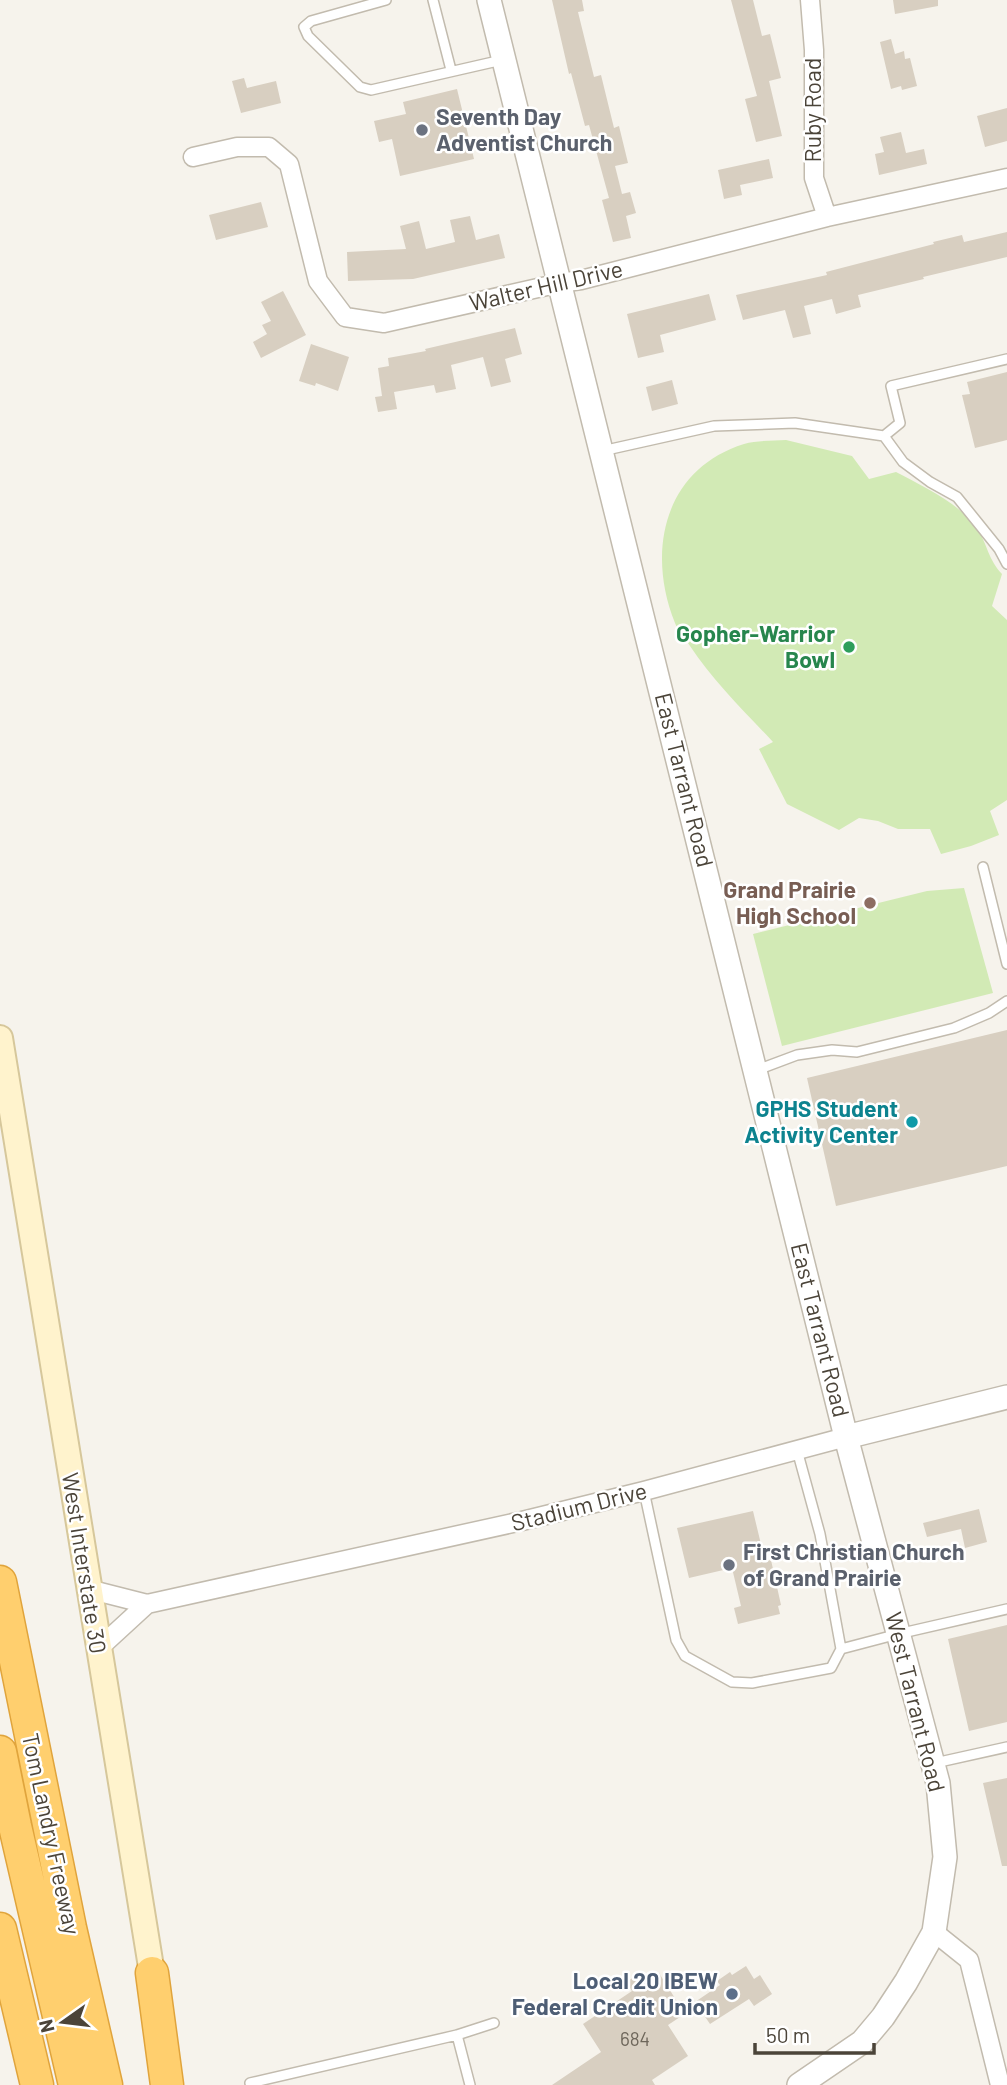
<svg xmlns="http://www.w3.org/2000/svg" width="1007" height="2085" font-family="Barlow,sans-serif">
<rect width="100%" height="100%" fill="#f6f3ec"/>
<path fill="#d2eab5" d="M786,440L852,456L869,479L896,472C924,487 960,503 978,530C988,546 988,559 1002,574L992,606L1007,620V800L990,811L999,835L971,846L941,854L930,829H898L878,821L859,818L839,830L787,804L759,749L773,742C744,711 713,681 690,646C685,638 678,631 675,623C646,551 664,469 744,444C757,440 773,441 786,440Z
M964,888L993,993L782,1046L753,934L927,891Z"/>
<path fill="#d8cfc1" d="M552,0H582L584,11L578,12L594,77L601,75L614,128L619,126L628,163L615,166L622,194L630,192L636,213L626,216L631,238L613,242L602,200L609,198L589,125L585,126L571,73L569,74Z
M731,0H753L762,36L770,34L781,78L769,81L782,136L756,142L745,99L757,96Z
M893,0H938V6L895,14Z
M891,39L895,54L904,51L905,59L910,58L917,86L902,90L901,86L891,89L880,42Z
M244,78L247,88L276,81L281,103L241,113L232,81Z
M457,89L474,159L400,176L392,139L379,142L374,121L406,114L403,102Z
M1007,108V141L985,147L977,116Z
M901,132L906,153L924,149L927,164L879,175L875,154L884,152L880,137Z
M769,159L773,178L740,185L742,195L724,199L718,170Z
M261,202L268,227L216,240L209,215Z
M470,216L476,240L499,234L505,258L413,279L348,281L347,252L406,249L400,226L419,221L426,249L455,242L450,220Z
M1007,232V257L923,277L924,279L858,295L861,307L836,314L832,299L804,306L811,334L793,338L785,310L743,320L736,295L827,275L826,272L934,244L933,242L962,235L964,242Z
M283,291L306,335L261,358L253,342L267,334L262,325L271,321L261,302Z
M709,294L716,320L660,335L664,352L638,358L627,314Z
M515,328L522,354L505,359L511,382L491,387L483,357L451,365L456,389L436,393L434,385L394,392L397,409L378,412L375,397L382,396L378,368L389,366L388,358L426,351L425,349Z
M311,344L349,357L338,391L316,383L315,386L299,381Z
M1007,372V440L975,448L962,395L970,394L967,382Z
M672,380L678,404L652,411L646,387Z
M1007,1030V1166L836,1206L807,1078Z
M979,1509L987,1542L965,1548L961,1529L927,1537L923,1523Z
M753,1511L765,1561L771,1560L781,1605L778,1606L780,1614L738,1624L734,1608L741,1606L732,1568L689,1578L677,1528Z
M1007,1625V1722L969,1731L948,1639Z
M1007,1778V1866H1002L983,1783Z
M746,1966L754,1979L760,1975L772,1994L754,2006L749,1999L710,2024L695,2002L720,1985L717,1981L730,1972L732,1975Z
M659,1973L678,2003L682,2000L689,2011L668,2025L688,2056L652,2080L655,2085H552L601,2052L583,2024L632,1991L626,1982L637,1975L643,1984Z"/>
<g fill="none" stroke-linecap="round" stroke-linejoin="round">
<defs>
<path id="service" d="M386,0L311,21L304,27L308,36L360,87L371,90L502,60
M433,0L451,70
M884,436L900,423L891,386L1007,359
M602,451L714,426L795,423L884,436L903,462L930,482L957,497L999,549L1007,564
M983,867L1007,964
M757,1070L797,1055L832,1050L857,1052L954,1028L989,1013L1007,1001
M644,1491L676,1640L685,1656L732,1682L752,1683L831,1668L841,1649L820,1534L797,1450
M841,1649L898,1634L1007,1609
M935,1763L1007,1747
M457,2035L494,2023
M251,2085L250,2083L457,2035L470,2085"/>
<path id="minor" d="M810,0L814,50V178L827,217
M193,157L237,147H269L289,164L318,281L345,317L384,323L560,283L581,280L827,217L1007,178
M88,1589L147,1604L98,1649
M147,1604L522,1521L644,1491L846,1437
M934,1932L969,1960L1000,2085"/>
<path id="tertiary" d="M489,0L846,1437L938,1783L945,1857L934,1932L906,1982L883,2017L862,2042L799,2085
M846,1437L1007,1397"/>
<path id="secondary" d="M0,1038L152,1973L156,1991"/>
<path id="motorway" d="M0,1582L70,1928L106,2085
M0,1752L15,1826L75,2085
M0,1929L37,2085
M152,1973L167,2085"/>
</defs>
<use href="#service" stroke="#c2bbae" stroke-width="12"/>
<use href="#minor" stroke="#c2bbae" stroke-width="21"/>
<use href="#tertiary" stroke="#c2bbae" stroke-width="26"/>
<use href="#secondary" stroke="#d6c79b" stroke-width="28"/>
<use href="#motorway" stroke="#e0a43c" stroke-width="35"/>
<use href="#service" stroke="#fff" stroke-width="9"/>
<use href="#minor" stroke="#fff" stroke-width="18"/>
<use href="#tertiary" stroke="#fff" stroke-width="23"/>
<use href="#secondary" stroke="#fff3cd" stroke-width="24"/>
<use href="#motorway" stroke="#ffcf6e" stroke-width="32"/>
</g>
<g fill="#6b7280" stroke="#fff" stroke-width="2.5">
<circle cx="422" cy="130" r="7"/>
<circle cx="729" cy="1565" r="7"/>
</g>
<circle fill="#2e9e5b" stroke="#fff" stroke-width="2.5" cx="849" cy="647" r="7"/>
<circle fill="#8d6e63" stroke="#fff" stroke-width="2.5" cx="870" cy="903" r="7"/>
<circle fill="#0f9aa8" stroke="#fff" stroke-width="2.5" cx="912" cy="1122" r="7"/>
<circle fill="#5c6f8a" stroke="#fff" stroke-width="2.5" cx="732" cy="1994" r="7"/>
<g text-anchor="middle" stroke-width="5" stroke-linejoin="round" paint-order="stroke">
<g font-size="19" fill="#6e675b">
<text x="635" y="2046">684</text>
</g>
<g font-size="23" fill="#4b4439" stroke="#fff">
<text transform="translate(813 110) rotate(-90)" y="8">Ruby Road</text>
<text transform="translate(546 286) rotate(-13)" y="8">Walter Hill Drive</text>
<text transform="translate(684 780) rotate(76)" y="8">East Tarrant Road</text>
<text transform="translate(820 1330) rotate(76)" y="8">East Tarrant Road</text>
<text transform="translate(579 1507) rotate(-14)" y="8">Stadium Drive</text>
<text transform="translate(84 1563) rotate(81)" y="8">West Interstate 30</text>
<text transform="translate(915 1702) rotate(76)" y="8">West Tarrant Road</text>
<text transform="translate(51 1834) rotate(78)" y="8">Tom Landry Freeway</text>
</g>
<g font-size="23" font-weight="bold" fill="#5b616d" stroke="#fff" text-anchor="start">
<text x="436" y="125">Seventh Day<tspan x="436" dy="26">Adventist Church</tspan></text>
<text x="743" y="1560">First Christian Church<tspan x="743" dy="26">of Grand Prairie</tspan></text>
</g>
<g font-size="23" font-weight="bold" fill="#27864d" stroke="#fff" text-anchor="end">
<text x="835" y="642">Gopher-Warrior<tspan x="835" dy="26">Bowl</tspan></text>
</g>
<g font-size="23" font-weight="bold" fill="#785e54" stroke="#fff" text-anchor="end">
<text x="856" y="898">Grand Prairie<tspan x="856" dy="26">High School</tspan></text>
</g>
<g font-size="23" font-weight="bold" fill="#0d838f" stroke="#fff" text-anchor="end">
<text x="898" y="1117">GPHS Student<tspan x="898" dy="26">Activity Center</tspan></text>
</g>
<g font-size="23" font-weight="bold" fill="#4e5e75" stroke="#fff" text-anchor="end">
<text x="718" y="1989">Local 20 IBEW<tspan x="718" dy="26">Federal Credit Union</tspan></text>
</g>
</g>
<g transform="translate(63 2022) rotate(256)" stroke="#ffffff" stroke-width="5" paint-order="stroke">
<path d="M0-5L12 26L0 18L-12 26Z" fill="#4b4439"/>
<text y="-10" font-size="19" font-weight="bold" text-anchor="middle" fill="#4b4439">N</text>
</g>
<path d="M755 2043v10h119v-10" fill="none" stroke="#4b4439" stroke-width="3.5"/>
<text x="766" y="2043" font-size="21" fill="#4b4439" stroke="#ffffff" stroke-width="5" paint-order="stroke">50 m</text>
</svg>
